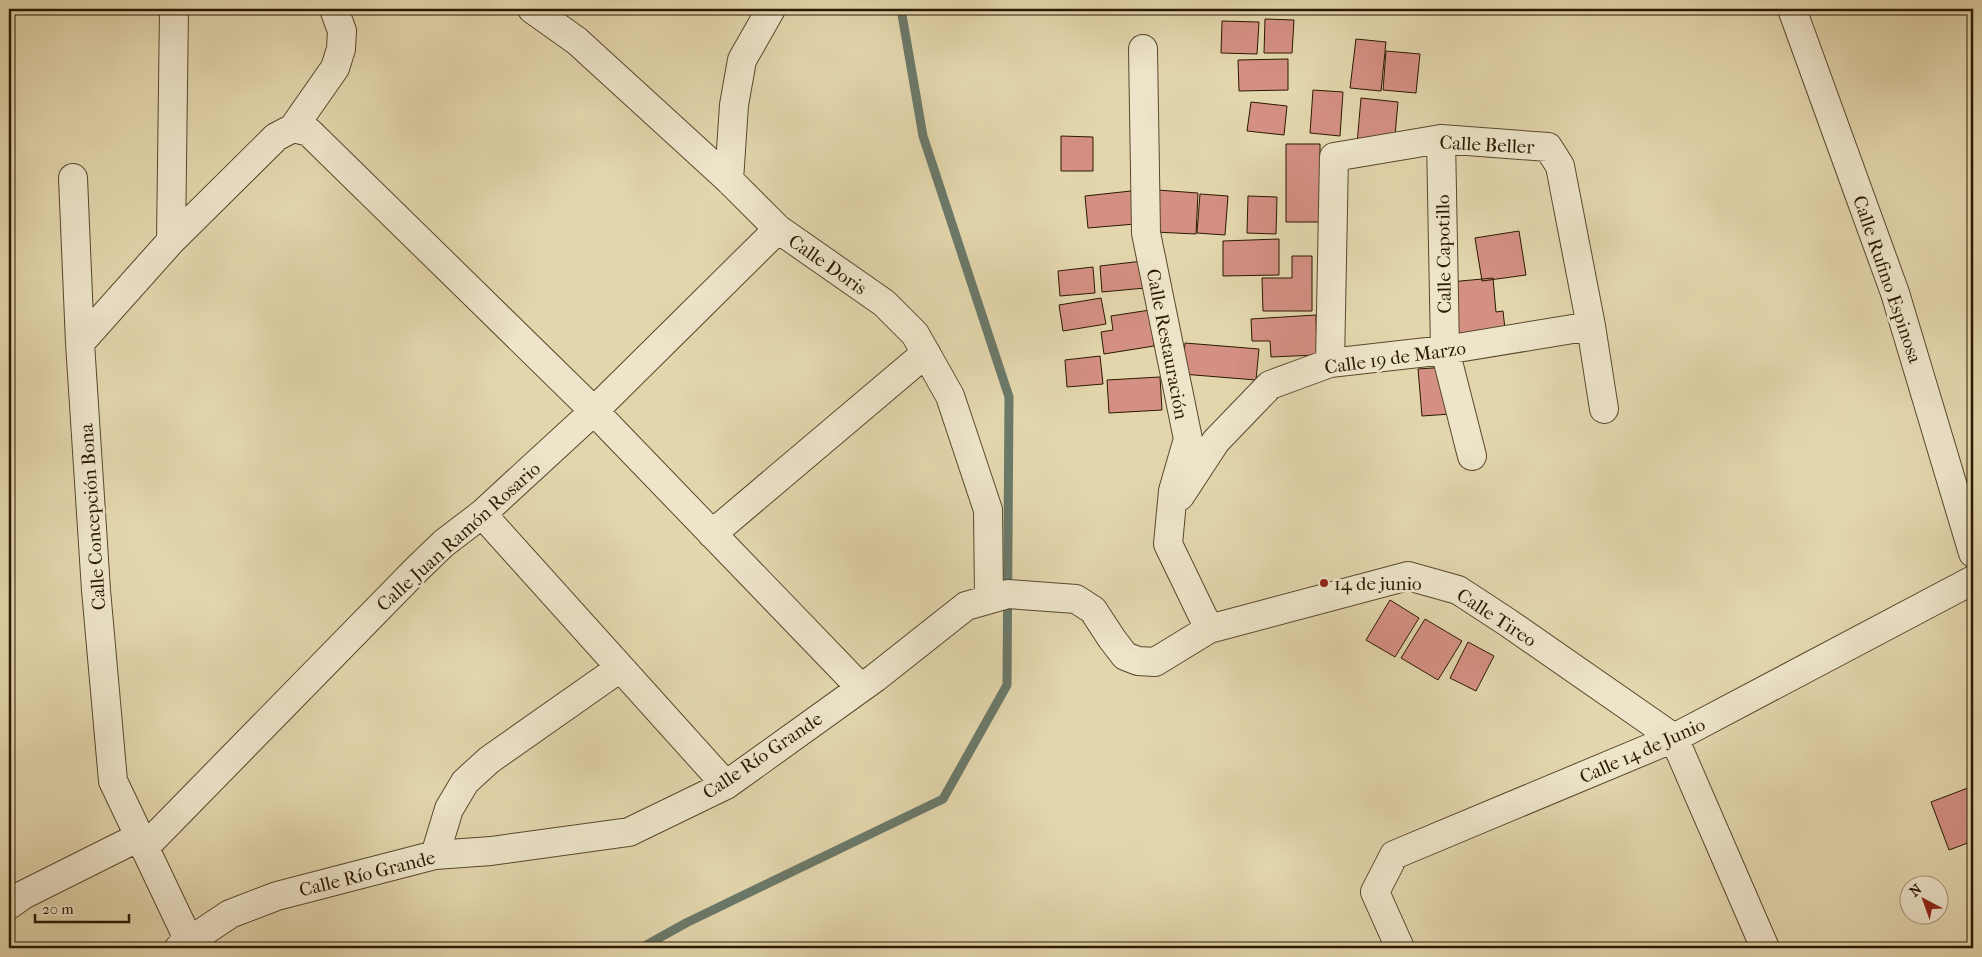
<svg xmlns="http://www.w3.org/2000/svg" width="1982" height="957" font-family="'IM FELL French Canon',serif">
<rect width="100%" height="100%" fill="#e3d6ad"/>
<filter id="stains"><feTurbulence type="fractalNoise" baseFrequency=".004" numOctaves="4"/><feColorMatrix values="0 0 0 0 .2 0 0 0 0 .09 0 0 0 0 .02 0 0 0 .5 -.17"/></filter>
<radialGradient id="worn" r=".72"><stop offset=".6" stop-color="#630" stop-opacity="0"/><stop offset="1" stop-color="#630" stop-opacity=".3"/></radialGradient>
<g fill="none" stroke-linecap="round" stroke-linejoin="round">
<path stroke="#6b7969" stroke-width="9" d="M641,948L686,923L943,799L1007,685L1009,397L923,136L901,9"/>
</g>
<path fill="#d49083" stroke="#2a1901" d="M1265,19L1294,20L1292,53H1264Z
M1222,21L1259,22L1257,54L1221,53Z
M1356,39L1386,42L1381,91L1350,88Z
M1386,51L1420,54L1416,93L1383,90Z
M1288,59V90L1239,91L1238,60Z
M1313,90L1343,92L1340,136L1310,133Z
M1361,98L1398,102L1394,147L1357,144Z
M1251,102L1287,106L1284,135L1247,131Z
M1061,136L1093,137V171H1061Z
M1286,144H1320V222H1286Z
M1157,190L1198,193L1196,234L1155,232Z
M1131,191L1135,224L1088,228L1085,196Z
M1200,194L1228,196L1225,235L1197,233Z
M1248,196L1277,197L1276,234L1247,233Z
M1519,231L1526,275L1482,281L1475,238Z
M1279,239V275L1223,276V241Z
M1292,256H1312V311H1263L1262,278H1292Z
M1143,261L1145,288L1102,292L1100,266Z
M1093,267L1095,293L1060,296L1058,271Z
M1493,278L1496,312L1503,311L1506,338L1456,343L1450,282Z
M1101,298L1106,324L1063,331L1059,305Z
M1150,310L1154,346L1104,354L1101,332L1113,330L1111,316Z
M1316,315L1317,355L1271,357L1270,341H1252L1251,319Z
M1185,343L1259,349L1256,380L1182,374Z
M1100,356L1103,384L1067,387L1065,360Z
M1447,367L1451,414L1422,416L1418,369Z
M1160,377L1162,410L1109,413L1107,380Z
M1390,600L1419,618L1395,657L1366,640Z
M1425,619L1462,641L1438,680L1401,658Z
M1468,642L1494,656L1476,691L1450,678Z
M1973,786V841L1949,850L1931,802Z"/>
<g fill="none" stroke-linecap="round" stroke-linejoin="round">
<defs>
<path id="minor" d="M532,9L577,41L729,180L778,229L884,303L915,334L950,396L988,510L989,599
M1792,9L1895,293L1973,553
M1143,49L1146,233L1188,439L1173,491L1168,544L1209,629
M293,128L309,132L594,411L861,688
M1441,139L1445,350L1472,456
M73,178L80,343L96,590L113,781L189,941
M729,180L734,105L742,60L771,9
M171,241L174,9
M80,343L171,241L276,137L293,128L335,68L341,49L342,31L334,9
M1330,363L1334,157L1441,139L1548,147L1560,166L1591,326L1604,409
M1180,496L1216,441L1270,385L1330,363L1445,350L1591,326
M482,514L726,785
M712,534L926,353
M144,848L417,569L444,543L482,514L594,411L778,229
M435,855L449,809L465,782L489,760L620,668
M9,905L23,895L139,837
M179,948L230,914L277,896L435,855L491,851L629,832L726,785L875,678L966,606L1008,594L1076,599L1093,610L1112,639L1125,656L1138,661L1155,662L1209,629L1408,576L1458,590L1507,622L1674,738L1765,948
M1400,948L1375,892L1394,855L1674,738L1973,580"/>
</defs>
<use href="#minor" stroke="#58482c" stroke-width="30"/>
<use href="#minor" stroke="#ede4ca" stroke-width="28"/>
</g>
<circle fill="#8f2418" stroke="#ede4ca" stroke-width="2" cx="1324" cy="583" r="5"/>
<g text-anchor="middle" stroke-width="5" stroke-linejoin="round" paint-order="stroke">
<g font-size="19" fill="#2a1901" stroke="#ede4ca">
<text transform="translate(1487 144) rotate(3)" y="7">Calle Beller</text>
<text transform="translate(1443 254) rotate(-91)" y="7">Calle Capotillo</text>
<text transform="translate(828 264) rotate(35)" y="7">Calle Doris</text>
<text transform="translate(1888 279) rotate(71)" y="7">Calle Rufino Espinosa</text>
<text transform="translate(1168 344) rotate(79)" y="7">Calle Restauración</text>
<text transform="translate(1395 357) rotate(-8)" y="7">Calle 19 de Marzo</text>
<text transform="translate(92 517) rotate(-94)" y="7">Calle Concepción Bona</text>
<text transform="translate(458 536) rotate(-42)" y="7">Calle Juan Ramón Rosario</text>
<text transform="translate(1497 617) rotate(33)" y="7">Calle Tireo</text>
<text transform="translate(1642 750) rotate(-24)" y="7">Calle 14 de Junio</text>
<text transform="translate(762 755) rotate(-34)" y="7">Calle Río Grande</text>
<text transform="translate(367 873) rotate(-14)" y="7">Calle Río Grande</text>
</g>
<g font-size="19" fill="#2a1901" stroke="#ede4ca" text-anchor="start">
<text x="1334" y="590">14 de junio</text>
</g>
</g>
<rect width="1982" height="957" fill="none" stroke="#e3d6ad" stroke-width="30"/>
<rect x="10" y="10" width="1962" height="937" fill="none" stroke="#2a1901" stroke-width="2.5"/>
<rect x="15" y="15" width="1952" height="927" fill="none" stroke="#2a1901"/>
<g transform="translate(1924 900) rotate(319)"><circle r="24" fill="#ede4ca" stroke="#9f937a"/>
<path d="M0-4L9 19L0 12L-9 19Z" fill="#8f2418"/>
<text y="-8" font-size="14" font-weight="bold" text-anchor="middle" fill="#2a1901">N</text>
</g>
<path d="M35 914v8h94v-8" fill="none" stroke="#2a1901" stroke-width="2.5"/>
<text x="42" y="914" font-size="15" fill="#2a1901" stroke="#ede4ca" stroke-width="4" paint-order="stroke">20 m</text>
<rect width="100%" height="100%" filter="url(#stains)"/>
<rect width="100%" height="100%" fill="url(#worn)"/>
</svg>
